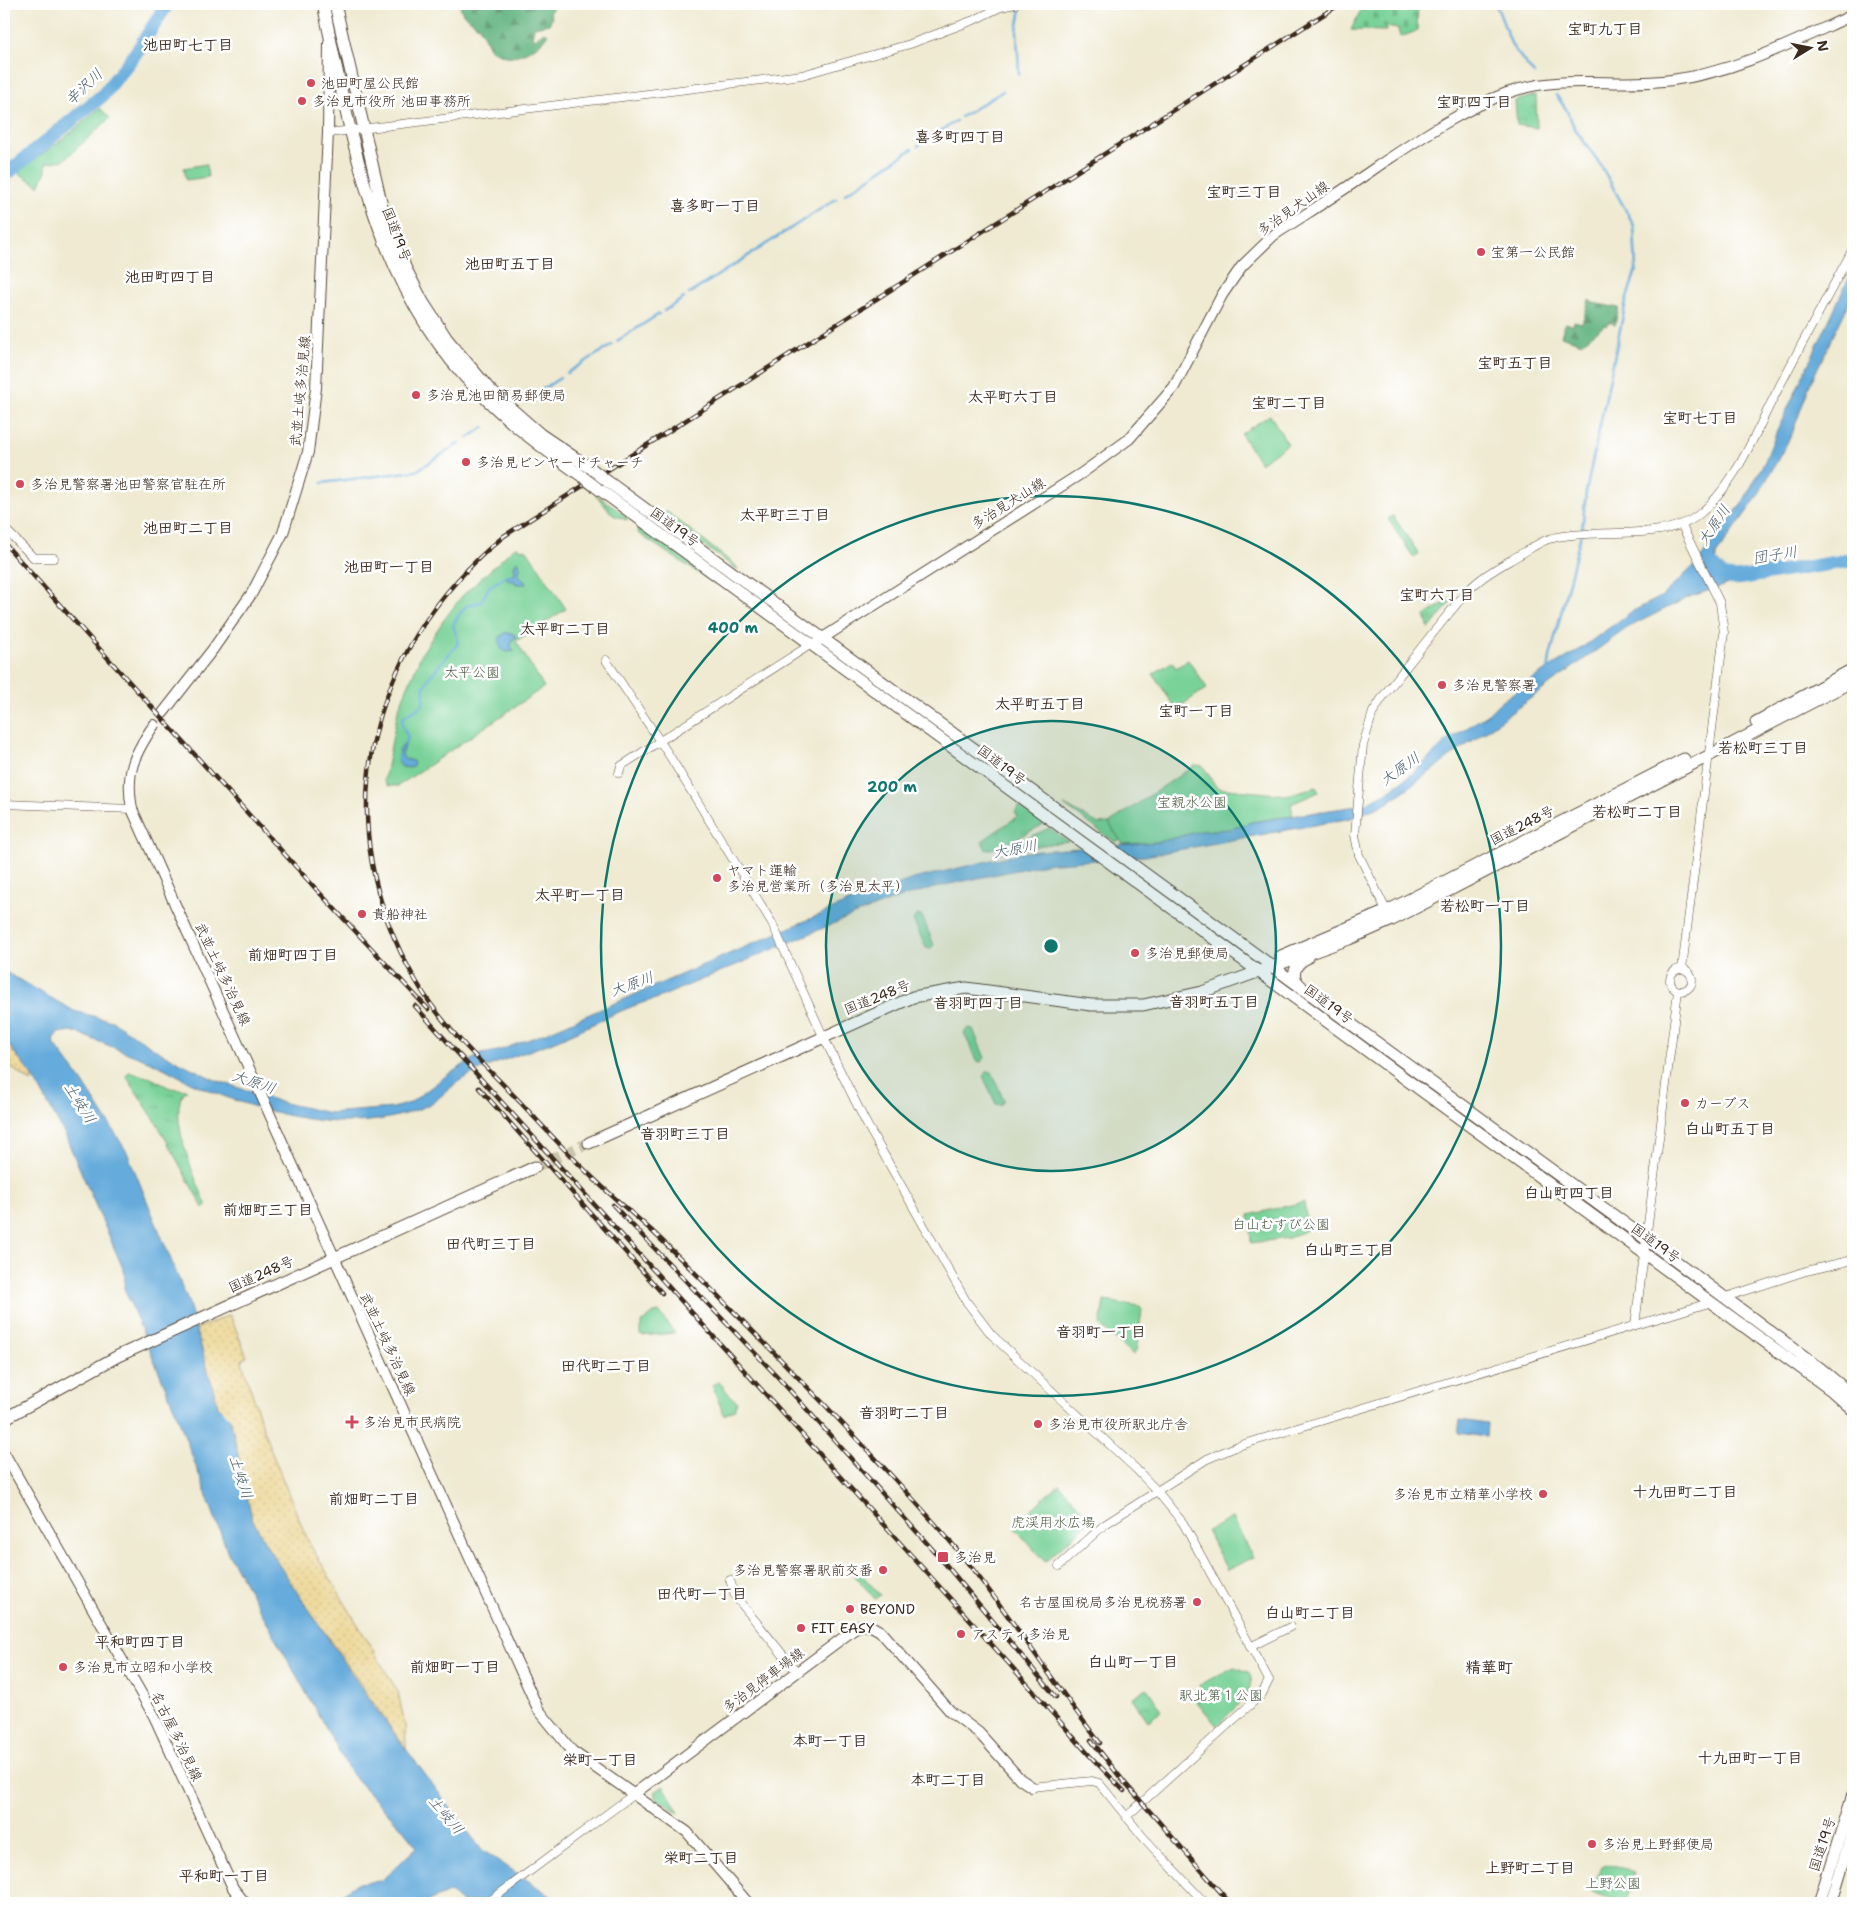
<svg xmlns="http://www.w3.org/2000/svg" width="1857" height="1907" font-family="'Shantell Sans','Klee One',sans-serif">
<defs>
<pattern id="grass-tufts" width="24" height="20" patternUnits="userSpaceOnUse" patternTransform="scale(1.25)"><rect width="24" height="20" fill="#79d298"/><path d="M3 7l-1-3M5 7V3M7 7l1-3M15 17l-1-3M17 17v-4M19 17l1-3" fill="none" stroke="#6ab483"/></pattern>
<pattern id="forest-firs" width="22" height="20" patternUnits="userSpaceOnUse" patternTransform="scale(1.25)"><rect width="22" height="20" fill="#62b480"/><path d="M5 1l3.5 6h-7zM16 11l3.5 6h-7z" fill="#529368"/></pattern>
<pattern id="sand-dots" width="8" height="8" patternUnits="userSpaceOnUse" patternTransform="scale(1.25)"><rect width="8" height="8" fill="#eeda9e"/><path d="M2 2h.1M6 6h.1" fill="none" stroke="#cdbb88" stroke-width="1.8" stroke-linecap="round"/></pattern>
<pattern id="cemetery-stones" width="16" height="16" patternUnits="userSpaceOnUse" patternTransform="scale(1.25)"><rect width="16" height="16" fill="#79d298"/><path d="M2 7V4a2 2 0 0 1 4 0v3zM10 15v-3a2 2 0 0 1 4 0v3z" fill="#6ab483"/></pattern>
</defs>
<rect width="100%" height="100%" fill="#fff"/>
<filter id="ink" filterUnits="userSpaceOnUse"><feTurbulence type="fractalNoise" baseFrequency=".02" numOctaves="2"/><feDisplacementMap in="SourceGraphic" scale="10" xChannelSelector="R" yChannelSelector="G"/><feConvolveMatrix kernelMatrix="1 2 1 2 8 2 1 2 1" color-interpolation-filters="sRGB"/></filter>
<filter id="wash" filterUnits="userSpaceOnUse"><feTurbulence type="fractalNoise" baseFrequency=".0096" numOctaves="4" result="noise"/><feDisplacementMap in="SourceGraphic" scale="20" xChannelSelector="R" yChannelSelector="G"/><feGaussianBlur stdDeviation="1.12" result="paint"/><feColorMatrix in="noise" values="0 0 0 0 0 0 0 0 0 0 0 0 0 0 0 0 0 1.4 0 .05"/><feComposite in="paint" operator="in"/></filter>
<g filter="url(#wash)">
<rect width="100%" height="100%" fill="#efead1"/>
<path fill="url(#grass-tufts)" stroke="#5a7e5b" d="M1536,95L1537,128L1517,125L1515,101Z
M595,494L629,518L626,520L613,515Z
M667,512L736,566L738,570L659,514Z
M1393,516L1419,554L1414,558L1388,519Z
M640,527L718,583L715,584L639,534L637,529Z
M1454,597H1455L1429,629L1425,616Z
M1064,805L1099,824L1109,823L1120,840L1115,842Z
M1019,806L1044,824L1003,846L986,850L982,841L1018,816L1015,812Z
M1049,828L1068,841L996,853Z
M129,1072L151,1078L170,1088L187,1090C163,1108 197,1183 207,1206L203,1208L158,1125L126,1076Z
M850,1566H854L880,1595L875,1599L850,1570Z
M1147,1688L1162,1711L1148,1721L1132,1698Z"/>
<path fill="url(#forest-firs)" stroke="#4e6f4f" d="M459,4H555L550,12L552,18L549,24L534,27L532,38L535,39L544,32L548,34C541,46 520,58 506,56C501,55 496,52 491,50L479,27L463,14Z
M1589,300L1593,303L1619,308L1615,325L1610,322L1607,326L1605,325L1582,343L1561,336L1565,323L1573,325L1574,321L1582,323Z"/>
<path fill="url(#sand-dots)" stroke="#94825e" d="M4,1039L32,1076L31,1082L4,1062Z
M230,1315L247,1357L243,1358L242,1362L269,1446L308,1541L398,1692L405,1726L406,1749C383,1717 361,1685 339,1652C310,1610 271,1566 252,1518C239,1486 239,1451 230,1418L218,1406L196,1329Z"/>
<path fill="url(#cemetery-stones)" stroke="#5a7e5b" d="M1364,4H1418L1417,31L1400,37L1398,29L1386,27V31L1351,30Z"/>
<path fill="#79d298" stroke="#5a7e5b" d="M100,108L110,118L64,160L46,163V171L39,186L17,172L63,139Z
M206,164L208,177L186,180L184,168Z
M1270,415L1288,444L1260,463L1241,434Z
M515,547L527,550L566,609L516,641L544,687L398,786H388L384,781L398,710L422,653L443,621L462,596Z
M1188,660L1207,688L1176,709L1153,674L1172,662L1176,668Z
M1195,765L1203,766L1217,788L1286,795L1316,787L1319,792L1291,804L1293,816L1252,822L1231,829L1201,831L1159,842L1123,844L1109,823Z
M917,915L922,916L934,945L930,949L926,948L913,920Z
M968,1028L973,1029L985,1058L981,1062L977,1061L964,1033Z
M988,1071L992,1072L1004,1101L1000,1105L996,1104L983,1076Z
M1304,1202L1308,1229L1289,1238L1251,1243L1249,1215Z
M1104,1301L1140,1306L1142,1310L1136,1352L1133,1355L1100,1326Z
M659,1312L675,1333L641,1336V1323L654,1313Z
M718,1382C726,1387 728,1397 737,1401L734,1410L724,1415L712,1385Z
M1059,1484L1091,1520L1045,1562L1013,1526Z
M1233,1518L1253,1557L1227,1570L1207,1531Z
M1234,1667L1249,1672L1252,1677L1248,1695L1217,1726L1194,1698L1203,1693L1199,1685Z
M664,1786L679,1813L657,1799L654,1792Z
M1607,1864L1635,1873L1625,1903L1591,1892L1602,1866Z"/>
<path fill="#65abdb" stroke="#506a7c" d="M1853,269V295L1810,384L1792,434L1756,499L1716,555C1715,563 1722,570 1729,573V584L1689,597L1627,628L1386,804L1351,818L1336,821L1145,856L1045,864L945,885L902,897L854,915L656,999C626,1006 597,1023 569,1035C534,1051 497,1060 464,1078C450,1086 439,1101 424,1107C353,1138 269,1116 201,1087C184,1080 169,1070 153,1063C126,1052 99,1042 72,1031L58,1033L53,1039L55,1045L82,1081L127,1152L189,1304L218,1406L230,1418L252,1518L269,1550L370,1701L481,1849L561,1903H462L449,1892L424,1903H331L357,1883L381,1881L417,1847L402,1828L352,1775L228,1553L177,1415L124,1288L125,1273L65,1135L35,1080L4,1039V971L74,1011L112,1021L163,1054L213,1079L280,1102L329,1113L393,1108L410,1103L446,1076L481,1054L498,1051L548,1032L849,902L913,879L1025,852L1159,842L1201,831L1231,829L1252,822L1350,807L1366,803L1386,793L1412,774L1447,741L1488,714L1499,703L1543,672L1576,652L1631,612L1661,597L1697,563L1744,500L1765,461L1777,431Z
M518,560L520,567L519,575L527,584H516V582L508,580L506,576L515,573L514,565Z
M504,633H512L517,637L512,640L511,646L514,651L506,652L502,650L498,640Z
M404,743L406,745C402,749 400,755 405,759L413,761L414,765L411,768L402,767L397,760L399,750Z
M1460,1420L1487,1424L1486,1437L1458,1433Z"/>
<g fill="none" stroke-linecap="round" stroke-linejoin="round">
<path stroke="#65abdb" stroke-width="2.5" d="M1496,4L1512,46L1534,74
M1019,75L1017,31L1021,8
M961,117L1003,91
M918,146L956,121
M845,194L912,149
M689,294L836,199
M664,311L684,298
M617,341L659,314
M567,373L612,345
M529,398L560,378
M468,438L484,427
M322,483L416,471L460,443
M1548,672L1550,657L1582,530L1586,492L1626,301L1636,270L1634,226L1629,216L1600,164L1575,129L1566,109L1556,95
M405,744L408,737C393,711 409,718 423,704L424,687L430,676L457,645L458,638L453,626C454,621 464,608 468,605L481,602L489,587L506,576"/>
<path stroke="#65abdb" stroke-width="14" d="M4,176L103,95L138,50L167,4
M1714,567C1722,577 1728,579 1740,578L1853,560"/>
</g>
</g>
<g filter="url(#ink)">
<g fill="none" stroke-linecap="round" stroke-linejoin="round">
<path stroke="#cbc4ad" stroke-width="11" stroke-dasharray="11 5.5" stroke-linecap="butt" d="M535,1167L589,1143"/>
<defs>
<path id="minor" d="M328,133L802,75L910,44L974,20L1001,7L1015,4
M4,528L34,558H54
M606,660L669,755L772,923L823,1036L865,1121L966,1301L991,1334L1013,1355L1136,1469L1157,1491L1207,1459L1238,1446L1712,1302
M619,773L621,766L810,645
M4,804L132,809
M1388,914L1359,855L1355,835L1363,745L1373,712L1384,695C1411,661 1438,625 1467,592C1481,576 1501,566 1519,555C1529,550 1539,542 1549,539C1591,527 1664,542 1697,516C1735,487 1754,435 1776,393C1801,345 1827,297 1853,249
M1682,969L1724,633L1720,603L1682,526
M1670 980a11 11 0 1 1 22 0a11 11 0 1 1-22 0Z
M1723,1298L1806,1271L1853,1260
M1635,1325L1678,991
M1059,1566L1104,1525L1157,1491L1183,1523L1269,1680L1262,1694L1126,1817
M730,1580L735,1596L797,1672
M1250,1647L1290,1627
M1032,1787L1092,1781L1099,1783L1143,1837L1205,1903
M487,1903L634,1794"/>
<path id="major" d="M818,641L1082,473L1129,439L1174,387L1222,295L1242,266L1274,235C1309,212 1344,190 1378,166C1419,139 1461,110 1507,93C1561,73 1616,88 1672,80C1736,72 1795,41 1853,15
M163,713L213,649L252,593L283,533L308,452L316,388L328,133L329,43
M154,725C134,754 125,773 132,809L538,1709L572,1751L687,1832L748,1903
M4,1453L154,1716L233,1888L245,1903
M634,1794L860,1625L871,1626L880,1631L950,1711L979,1733L1020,1779L1032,1787"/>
<path id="highway" d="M323,4C352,140 375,287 478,391C510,424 545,450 583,477
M335,4L384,215L406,269L423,302L447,339L490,390L540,434L593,470
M607,481L1646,1239L1821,1369L1853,1396
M596,487L1831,1390L1853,1410
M1756,722L1853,669
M1281,956L1387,911L1684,759
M1301,986C1289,977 1295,963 1307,958
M589,1143L913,997L966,988L1091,1005H1143L1202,992L1349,939L1392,920L1853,681
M4,1419L118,1356L535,1167
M1819,1903L1853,1794
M1831,1903L1853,1831"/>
</defs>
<use href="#minor" stroke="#564739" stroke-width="9"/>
<use href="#major" stroke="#564739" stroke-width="12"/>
<use href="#highway" stroke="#564739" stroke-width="13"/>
<use href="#minor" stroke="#fff" stroke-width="8"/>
<use href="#major" stroke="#fff" stroke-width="10"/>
<use href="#highway" stroke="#fff" stroke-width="11"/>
<defs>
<path id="rail" d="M4,543L316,889L428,1009
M415,1006L1012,1667L1090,1756L1124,1791
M479,1088L662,1293
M613,1205L776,1375L942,1560L1056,1697
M1091,1740L1124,1782L1230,1903
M1100,1743C1050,1679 1007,1609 954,1546C914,1498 868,1451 825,1405C768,1347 711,1287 652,1231C633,1214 614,1198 595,1180C569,1155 545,1129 521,1103C484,1064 443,1028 416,981C324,824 366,649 504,536L1340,4"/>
</defs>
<use href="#rail" stroke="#3b2a1e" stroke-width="4.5"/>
<use href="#rail" stroke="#fff" stroke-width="2.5" stroke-dasharray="8" stroke-linecap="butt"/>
<defs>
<path id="highway-bridge" d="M593,470L607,481
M583,477L596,487"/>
</defs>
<use href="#highway-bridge" stroke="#564739" stroke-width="13" stroke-linecap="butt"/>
<use href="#highway-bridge" stroke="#fff" stroke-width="11"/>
</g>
</g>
<circle cx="1051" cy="946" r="225" fill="#0f766e" fill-opacity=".12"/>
<g fill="none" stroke="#0f766e" stroke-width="2.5">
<circle cx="1051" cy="946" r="225"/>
<circle cx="1051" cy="946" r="450"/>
</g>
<g fill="#d1495b" stroke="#fff" stroke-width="2">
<circle cx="311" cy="83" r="5"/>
<circle cx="302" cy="101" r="5"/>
<circle cx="1481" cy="252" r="5"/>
<circle cx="416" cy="395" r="5"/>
<circle cx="466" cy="462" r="5"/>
<circle cx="20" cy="484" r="5"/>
<circle cx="1442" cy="685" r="5"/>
<circle cx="717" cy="878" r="5"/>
<circle cx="362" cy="914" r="5"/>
<circle cx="1135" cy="953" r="5"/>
<circle cx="1685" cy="1103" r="5"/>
<path d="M349.5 1414.5h5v5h5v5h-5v5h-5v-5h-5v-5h5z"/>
<circle cx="1038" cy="1424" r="5"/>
<circle cx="1543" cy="1494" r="5"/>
<rect x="937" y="1551" width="12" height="12" rx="2.5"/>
<circle cx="883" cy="1570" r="5"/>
<circle cx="1197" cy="1602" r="5"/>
<circle cx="850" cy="1609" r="5"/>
<circle cx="801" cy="1628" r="5"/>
<circle cx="961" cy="1634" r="5"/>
<circle cx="63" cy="1667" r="5"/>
<circle cx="1592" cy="1844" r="5"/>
</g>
<g text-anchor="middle" stroke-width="5" stroke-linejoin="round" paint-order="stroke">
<g font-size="14" fill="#3b2a1e" stroke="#fff" text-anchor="start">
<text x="321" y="88">池田町屋公民館</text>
<text x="312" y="106">多治見市役所 池田事務所</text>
<text x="1491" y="257">宝第一公民館</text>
<text x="426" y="400">多治見池田簡易郵便局</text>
<text x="476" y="467">多治見ビンヤードチャーチ</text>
<text x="30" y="489">多治見警察署池田警察官駐在所</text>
<text x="1452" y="690">多治見警察署</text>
<text x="727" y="875">ヤマト運輸<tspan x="727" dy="16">多治見営業所（多治見太平）</tspan></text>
<text x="372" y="919">貴船神社</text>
<text x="1145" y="958">多治見郵便局</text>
<text x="1695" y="1108">カーブス</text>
<text x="363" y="1427">多治見市民病院</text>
<text x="1048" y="1429">多治見市役所駅北庁舎</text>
<text x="1533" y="1499" text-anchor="end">多治見市立精華小学校</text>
<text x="954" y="1562">多治見</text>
<text x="873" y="1575" text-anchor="end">多治見警察署駅前交番</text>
<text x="1187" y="1607" text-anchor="end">名古屋国税局多治見税務署</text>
<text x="860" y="1614">BEYOND</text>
<text x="811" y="1633">FIT EASY</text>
<text x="971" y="1639">アスティ多治見</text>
<text x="73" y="1672">多治見市立昭和小学校</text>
<text x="1602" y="1849">多治見上野郵便局</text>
</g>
<g font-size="14" fill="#3b2a1e" stroke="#fff">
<text transform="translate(1293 208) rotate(-35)" y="5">多治見犬山線</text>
<text transform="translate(397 234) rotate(69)" y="5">国道19号</text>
<text transform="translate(300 391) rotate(-85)" y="5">武並土岐多治見線</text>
<text transform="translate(1008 503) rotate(-32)" y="5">多治見犬山線</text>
<text transform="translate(675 527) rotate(36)" y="5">国道19号</text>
<text transform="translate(1002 765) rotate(37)" y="5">国道19号</text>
<text transform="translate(1522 825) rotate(-27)" y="5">国道248号</text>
<text transform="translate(223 974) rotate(65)" y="5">武並土岐多治見線</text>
<text transform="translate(877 997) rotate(-22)" y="5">国道248号</text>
<text transform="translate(1329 1004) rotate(36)" y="5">国道19号</text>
<text transform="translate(1656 1243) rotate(36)" y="5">国道19号</text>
<text transform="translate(261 1274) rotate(-24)" y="5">国道248号</text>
<text transform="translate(388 1344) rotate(65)" y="5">武並土岐多治見線</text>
<text transform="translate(763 1680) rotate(-37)" y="5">多治見停車場線</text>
<text transform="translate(177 1736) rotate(64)" y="5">名古屋多治見線</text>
<text transform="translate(1822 1844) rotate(-72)" y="5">国道19号</text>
</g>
<g font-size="14" fill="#4e5c43" stroke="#fff">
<text x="472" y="677">太平公園</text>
<text x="1192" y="807">宝親水公園</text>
<text x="1281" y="1229">白山むすび公園</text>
<text x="1053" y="1527">虎渓用水広場</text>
<text x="1221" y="1700">駅北第１公園</text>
<text x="1613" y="1888">上野公園</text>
</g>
<g font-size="15" font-weight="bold" fill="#3b2a1e" stroke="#fff">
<text x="1605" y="34">宝町九丁目</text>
<text x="188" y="50">池田町七丁目</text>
<text x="1474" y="107">宝町四丁目</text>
<text x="960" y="142">喜多町四丁目</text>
<text x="1244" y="197">宝町三丁目</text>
<text x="715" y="211">喜多町一丁目</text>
<text x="510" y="269">池田町五丁目</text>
<text x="170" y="282">池田町四丁目</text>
<text x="1515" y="368">宝町五丁目</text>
<text x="1013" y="402">太平町六丁目</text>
<text x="1289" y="408">宝町二丁目</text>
<text x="1700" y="423">宝町七丁目</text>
<text x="785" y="520">太平町三丁目</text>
<text x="188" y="533">池田町二丁目</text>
<text x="389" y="572">池田町一丁目</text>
<text x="1437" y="600">宝町六丁目</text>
<text x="565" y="634">太平町二丁目</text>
<text x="1040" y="709">太平町五丁目</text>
<text x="1196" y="716">宝町一丁目</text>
<text x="1763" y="753">若松町三丁目</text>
<text x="1637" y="817">若松町二丁目</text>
<text x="580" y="900">太平町一丁目</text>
<text x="1485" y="911">若松町一丁目</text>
<text x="293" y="960">前畑町四丁目</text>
<text x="1214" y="1007">音羽町五丁目</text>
<text x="978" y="1008">音羽町四丁目</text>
<text x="1730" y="1134">白山町五丁目</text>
<text x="685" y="1139">音羽町三丁目</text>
<text x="1569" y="1198">白山町四丁目</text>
<text x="268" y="1215">前畑町三丁目</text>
<text x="491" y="1249">田代町三丁目</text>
<text x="1349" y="1255">白山町三丁目</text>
<text x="1101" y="1337">音羽町一丁目</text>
<text x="606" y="1371">田代町二丁目</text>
<text x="904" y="1418">音羽町二丁目</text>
<text x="1685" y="1497">十九田町二丁目</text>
<text x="374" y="1504">前畑町二丁目</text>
<text x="702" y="1599">田代町一丁目</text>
<text x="1310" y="1618">白山町二丁目</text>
<text x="140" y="1647">平和町四丁目</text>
<text x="1133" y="1667">白山町一丁目</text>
<text x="455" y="1672">前畑町一丁目</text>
<text x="830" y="1746">本町一丁目</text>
<text x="1750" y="1763">十九田町一丁目</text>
<text x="600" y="1765">栄町一丁目</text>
<text x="948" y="1785">本町二丁目</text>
<text x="701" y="1863">栄町二丁目</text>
<text x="1530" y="1873">上野町二丁目</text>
<text x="224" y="1881">平和町一丁目</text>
</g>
<g font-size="15" font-style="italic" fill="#4c5e6a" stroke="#fff">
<text transform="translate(84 87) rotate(-44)" y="5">辛沢川</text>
<text transform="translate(1714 525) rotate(-56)" y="5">大原川</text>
<text transform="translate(1775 555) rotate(-9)" y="5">団子川</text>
<text transform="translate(1400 769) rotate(-36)" y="5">大原川</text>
<text transform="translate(1015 849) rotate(-10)" y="5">大原川</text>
<text transform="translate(632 984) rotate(-20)" y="5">大原川</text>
<text transform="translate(254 1082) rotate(19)" y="5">大原川</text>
<text transform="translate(80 1103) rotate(58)" y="5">土岐川</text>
<text transform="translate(241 1477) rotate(72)" y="5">土岐川</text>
<text transform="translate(446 1815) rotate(50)" y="5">土岐川</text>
</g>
<g font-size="16" font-weight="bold" fill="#3b2a1e" stroke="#fff">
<text x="1489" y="1673">精華町</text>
</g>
</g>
<circle cx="1051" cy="946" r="8" fill="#0f766e" stroke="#fff" stroke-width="2.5"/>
<g font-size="15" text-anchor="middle" font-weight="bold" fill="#0f766e" stroke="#fff" stroke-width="5" stroke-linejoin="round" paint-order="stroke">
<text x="733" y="633">400 m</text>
<text x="892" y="792">200 m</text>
</g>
<rect width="1857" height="1907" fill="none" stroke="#fff" stroke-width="20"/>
<g transform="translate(1810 48) rotate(80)" stroke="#ffffff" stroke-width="4" paint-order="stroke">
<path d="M0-4L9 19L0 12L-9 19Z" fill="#3b2a1e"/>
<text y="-8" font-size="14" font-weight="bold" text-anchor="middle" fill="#3b2a1e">N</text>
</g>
</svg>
